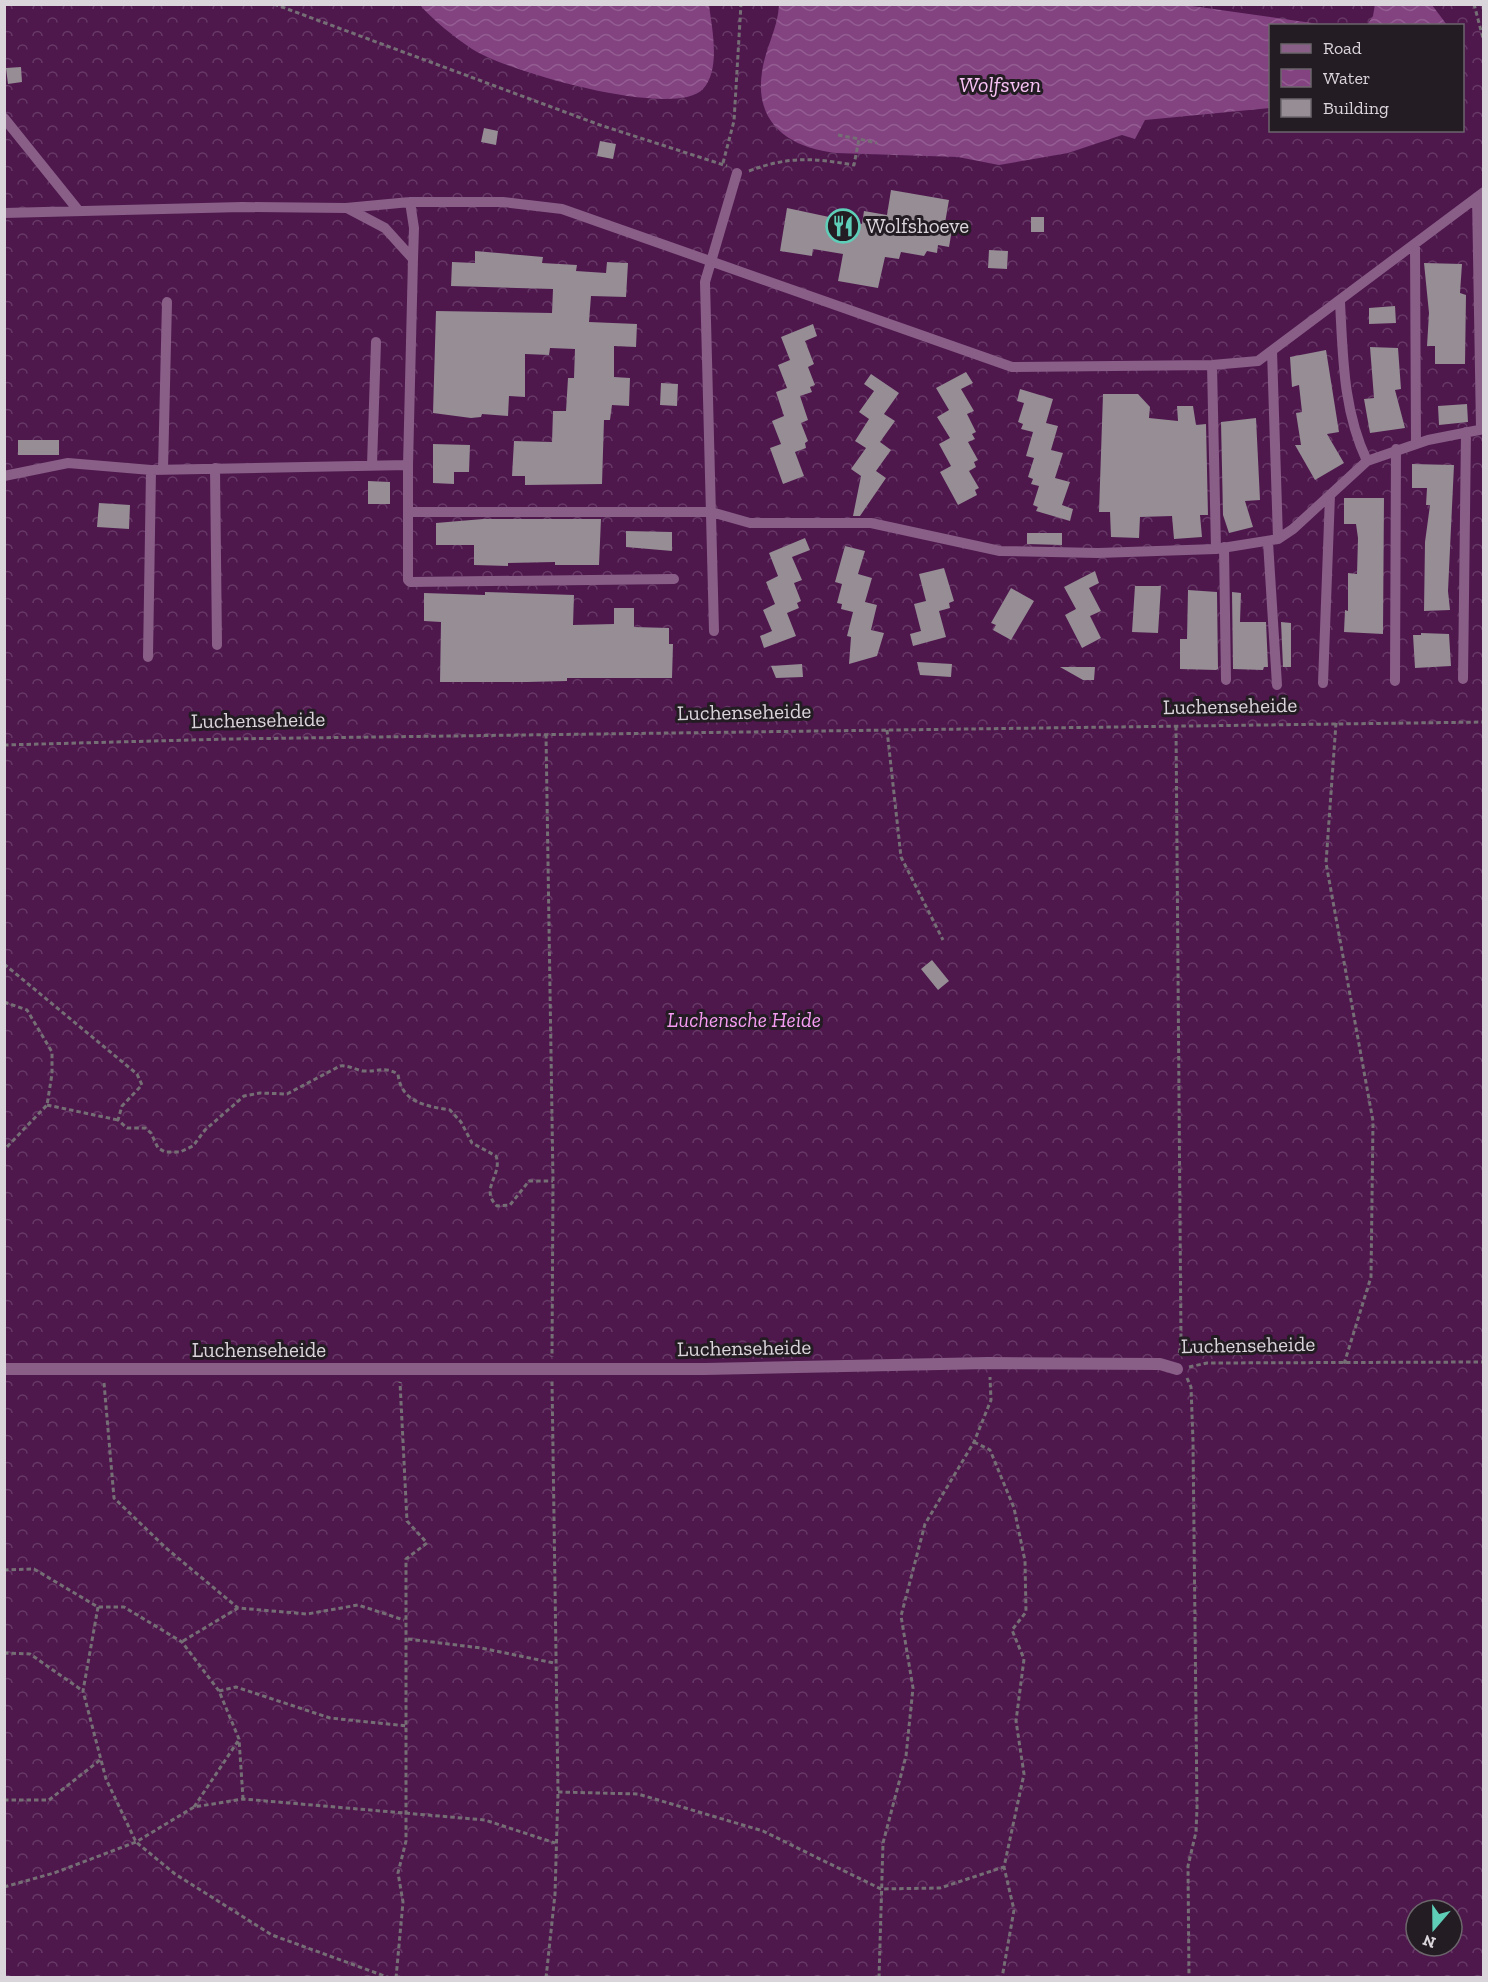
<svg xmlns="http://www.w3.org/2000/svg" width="1488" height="1982" font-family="'Zilla Slab',serif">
<defs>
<pattern id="forest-crowns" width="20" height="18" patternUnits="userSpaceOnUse" patternTransform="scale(1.5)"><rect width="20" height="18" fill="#4e184d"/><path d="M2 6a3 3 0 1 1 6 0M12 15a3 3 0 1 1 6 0" fill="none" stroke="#673966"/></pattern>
<pattern id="water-waves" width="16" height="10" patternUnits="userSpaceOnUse" patternTransform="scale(1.5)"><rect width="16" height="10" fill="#834381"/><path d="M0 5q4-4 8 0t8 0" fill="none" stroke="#945d92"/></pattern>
</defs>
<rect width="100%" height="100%" fill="#2c252c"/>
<path fill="url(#forest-crowns)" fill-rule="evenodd" d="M4,5H1483V1977H5ZM1270,26H1462V130H1270ZM1416,1910H1452V1946H1416Z"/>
<path fill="url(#water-waves)" d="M1375,4L1432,5L1447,25H1367L1373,16Z
M420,5H709C712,29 721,69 703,89C674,120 505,71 472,49C453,36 434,21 420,5Z
M779,5H1185L1326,25L1270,26V108L1145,120L1135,139L1122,135L1068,153L999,165L958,157L836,153C790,148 754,124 762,72C765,49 778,28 779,5Z"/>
<path fill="#968d95" d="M21,67L22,82L8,84L6,68Z
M484,128L498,131L496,145L481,142Z
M600,141L616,144L613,159L597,156Z
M891,190L949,200L945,223L953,224L949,247L938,245L937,253L927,251L924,256L901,252L899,259L885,257L878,288L838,281L843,254L813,249L812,256L780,251L787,208L862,224L864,211L887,215Z
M1031,217H1044V232H1031Z
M989,250L1008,251L1007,269L988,268Z
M475,251L543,257L542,263L577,265L576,271L606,273L607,262L628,263L626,297L591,296L589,322L637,324L636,347L614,346V377L630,378L629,406L612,405L610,420H604L602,484L525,485V476H512L514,441L552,442L553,411H566L568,378H574L575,349L550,348L549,355L525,354V397L509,396L508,416L482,414L481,417L471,418L433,413L436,311L552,313L553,289L451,286L452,262L475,263Z
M1424,263L1462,264L1460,293L1466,295L1465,364H1435V346H1427L1429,313Z
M1395,306L1396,323L1369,324V308Z
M813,324L817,336L805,341L814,364L808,367L815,385L810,387L812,392L800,396L808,420L801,423L808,441L805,443L806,448L795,452L804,476L783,484L770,448L781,444L772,421L784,416L776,392L787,388L778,365L790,360L781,337Z
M1370,347L1398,348L1401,389L1395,390L1405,428L1370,433L1364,399L1374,398Z
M1326,350L1339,432L1327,434L1344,463L1315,480L1295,445H1301L1296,413L1302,412L1299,385L1292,387L1290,357Z
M966,372L973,383L961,389L974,411L967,414L976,432L972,434L975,439L968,442L978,460L974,462L976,467L969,471L979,488L975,490L977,495L958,505L940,472L951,466L939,444L950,438L937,417L949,410L936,388Z
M871,374L899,393L884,414L895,421L880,442L891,450L876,471L886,478L860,516H853L861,476L851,469L866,448L855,441L869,419L859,412L874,391L864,384Z
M661,383L678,384L677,406L660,405Z
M1020,389L1053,399L1046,423L1058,426L1051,450L1063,453L1055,478L1070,482L1062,505L1073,509L1070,521L1036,511L1038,507L1033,505L1039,486L1031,484L1033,479L1028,477L1034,458L1026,456L1033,432L1021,429L1023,424L1018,422L1024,403L1017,401Z
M1103,394H1138L1150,407L1149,418L1178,421L1177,406H1193L1196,425L1206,424L1208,515H1200L1202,537L1174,539L1172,516L1140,517L1139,538L1111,537L1110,512H1099Z
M1467,404L1468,422L1439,425L1438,406Z
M1256,418L1260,500L1245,501L1253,527L1229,533L1223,515L1221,422Z
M18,440H59V455H18Z
M433,444L470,445L469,472H454V484L433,483Z
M1412,464L1454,465L1448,591L1450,610L1424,611L1425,542L1430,505H1426L1427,488H1412Z
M368,481L390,482V504H368Z
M1344,498H1384L1383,634L1344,632L1345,610L1348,611V573L1357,574L1358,538L1356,524H1344Z
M99,503L130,505L129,529L97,527Z
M483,519H601L599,565H555V562L508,563V566L474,565V545H436V523Z
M626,531L672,532V551L626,547Z
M1027,533H1062V545L1027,544Z
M805,538L810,550L792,557L802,580L794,583L801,601L797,603L799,608L787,613L796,636L764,648L760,636L772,631L763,610L775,604L766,582L778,576L769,553Z
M845,546L865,551L858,574L872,578L865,602L877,605L871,630L884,633L877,656L849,664L851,637L847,636L853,612L841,609L842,604L837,603L842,584L835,582Z
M944,568L954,601L949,603L950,608L939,611L946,637L913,646L910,634L921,631L914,604L926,601L919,574Z
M1095,571L1099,583L1089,588L1101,611L1090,616L1101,638L1082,648L1065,615L1076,609L1064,587Z
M1135,586H1161L1158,633L1132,632Z
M1011,588L1034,601L1011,640L993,630L996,625L991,623Z
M1188,590L1217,592L1218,669L1216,670L1180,669V639H1187Z
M485,592L574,595L573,625L614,624V608H634V627L669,628V644H673L672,678H567V681L527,682H440L441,622L424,621V593L485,595Z
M1232,592L1241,593L1240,622H1266L1268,667H1264L1263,670L1233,669Z
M1281,622L1291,623V667H1283Z
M1421,633L1449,634L1451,666L1415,668L1413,635H1421Z
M917,662L952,664L951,677L920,675Z
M802,664L803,677L776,678L771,666Z
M1060,667H1095L1094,680H1083Z
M932,960L949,981L938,990L921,969Z"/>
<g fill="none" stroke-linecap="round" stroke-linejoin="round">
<path stroke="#756e75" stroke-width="3" stroke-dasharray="4.5 3" stroke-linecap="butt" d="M274,4L600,125L727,166
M1474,4L1484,42
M838,135L859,139
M723,163L734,121L741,4
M749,171C789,156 812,158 854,165L859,139L877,143
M1336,723L1326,863L1373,1121L1371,1277L1344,1364
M1176,726L1181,1341L1179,1355
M887,730L901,857L943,940
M546,734L553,1181L552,1357
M4,745L228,739L1484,722
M4,964L137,1074L142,1085L122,1106L118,1120L127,1128H145L151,1133L158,1148L165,1152H180L193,1146L205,1130L244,1096L260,1093L287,1094L340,1066C349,1065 355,1070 364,1071C378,1072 384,1066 398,1074C401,1102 425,1106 450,1110L461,1122L472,1143L496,1156C503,1175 479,1189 497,1206L510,1205L529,1181H553
M4,1002L27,1010L52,1052V1074L47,1105L4,1150
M47,1105L118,1120
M1189,1367L1207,1363L1484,1362
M1187,1378L1191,1387L1193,1441L1197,1808L1196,1832L1188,1866L1189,1978
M104,1383L114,1498L166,1548L238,1608L307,1614L358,1605L404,1620
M974,1442L990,1450L1014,1508L1025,1561L1026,1612L1012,1630L1024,1659L1016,1721L1024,1774L1004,1867L1014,1910L1002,1978
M4,1570L34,1569L98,1607H124L182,1642L219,1691L239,1739L243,1798
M98,1607L83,1691L106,1779L136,1842L175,1874L272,1935L390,1978
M408,1639L481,1648L554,1663
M183,1641L238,1608
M4,1653L30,1654L83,1691
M219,1691L236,1687L330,1718L407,1726
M558,1792L638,1794L763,1831L881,1889L940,1888L1004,1867
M4,1800H49L100,1760
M194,1807L238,1741
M4,1887L54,1873L136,1842L194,1807L243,1799L485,1820L555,1843
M396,1978L403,1902L398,1873L406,1841V1559L427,1543L407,1521L400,1382
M546,1978L555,1894L558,1792L552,1381
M879,1978L883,1843L906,1756L913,1688L901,1616L925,1524L974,1442L991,1400L990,1377"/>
<path stroke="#895e87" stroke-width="10" d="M4,118L78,210
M1477,197L1481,429
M410,202L414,228L413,259
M347,208L385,228L413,259L408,465
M4,213L242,207L346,208L410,202H503L562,209L1012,367L1212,365L1258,361L1484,192
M1415,244L1416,444
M1340,302C1343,357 1343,410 1367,461
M1272,351L1278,539
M1212,365L1216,549
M372,465L376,342
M215,468L217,645
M163,469L167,302
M4,476L68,463L151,470L408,465V512H711L750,523H871L1000,551L1098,553L1216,549L1278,539L1293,529L1367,461L1428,440L1484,429
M408,512V580L410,582L674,579
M1268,542L1277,685
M1224,547L1226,680
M714,631L705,282L737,173
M148,657L151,470
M1463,679L1466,432
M1395,681L1396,449
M1323,683L1330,495"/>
<path stroke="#895e87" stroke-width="12" d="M4,1369H705L988,1363L1160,1364L1177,1369"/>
</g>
<defs>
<symbol id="restaurant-ring" viewBox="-11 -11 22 22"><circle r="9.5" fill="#231c22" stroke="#5eceb8" stroke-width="1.5"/><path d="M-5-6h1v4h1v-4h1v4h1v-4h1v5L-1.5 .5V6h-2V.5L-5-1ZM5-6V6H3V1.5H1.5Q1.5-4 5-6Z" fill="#5eceb8"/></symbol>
</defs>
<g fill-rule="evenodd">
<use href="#restaurant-ring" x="824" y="207" width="38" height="38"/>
</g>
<g text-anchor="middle" stroke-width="6" stroke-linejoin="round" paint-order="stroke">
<g font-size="21" fill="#dad5da" stroke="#231c22" text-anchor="start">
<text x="866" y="233">Wolfshoeve</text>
</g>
<g font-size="21" fill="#dad5da" stroke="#231c22">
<text transform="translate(1230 706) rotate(-1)" y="7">Luchenseheide</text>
<text transform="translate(744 712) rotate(-1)" y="7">Luchenseheide</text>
<text transform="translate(258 720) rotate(-1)" y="7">Luchenseheide</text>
<text transform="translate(1248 1345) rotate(-1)" y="7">Luchenseheide</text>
<text transform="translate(744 1348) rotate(-1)" y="7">Luchenseheide</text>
<text x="259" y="1357">Luchenseheide</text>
</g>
<g font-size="21" font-style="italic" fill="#f69cf2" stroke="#231c22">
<text x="744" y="1027">Luchensche Heide</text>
</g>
<g font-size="22" font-style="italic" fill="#f9c3f6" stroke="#231c22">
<text x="1000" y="92">Wolfsven</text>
</g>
</g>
<rect width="1488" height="1982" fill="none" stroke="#dad5da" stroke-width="12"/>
<rect x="1269" y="24" width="195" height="108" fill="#231c22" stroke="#6c666c" stroke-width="1.5"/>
<rect x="1281" y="44" width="30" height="9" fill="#895e87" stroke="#6c666c" stroke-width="1.5"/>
<text x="1323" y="54" font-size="18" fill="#dad5da">Road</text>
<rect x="1281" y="69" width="30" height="18" fill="url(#water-waves)" stroke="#6c666c" stroke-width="1.5"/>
<text x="1323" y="84" font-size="18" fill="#dad5da">Water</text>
<rect x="1281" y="99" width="30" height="18" fill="#968d95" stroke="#6c666c" stroke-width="1.5"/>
<text x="1323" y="114" font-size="18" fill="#dad5da">Building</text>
<g transform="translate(1434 1928) rotate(200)"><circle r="28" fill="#231c22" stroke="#6c666c" stroke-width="1.5"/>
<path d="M0-4.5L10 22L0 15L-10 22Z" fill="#5eceb8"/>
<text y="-9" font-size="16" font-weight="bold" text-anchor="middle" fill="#dad5da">N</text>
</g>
</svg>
